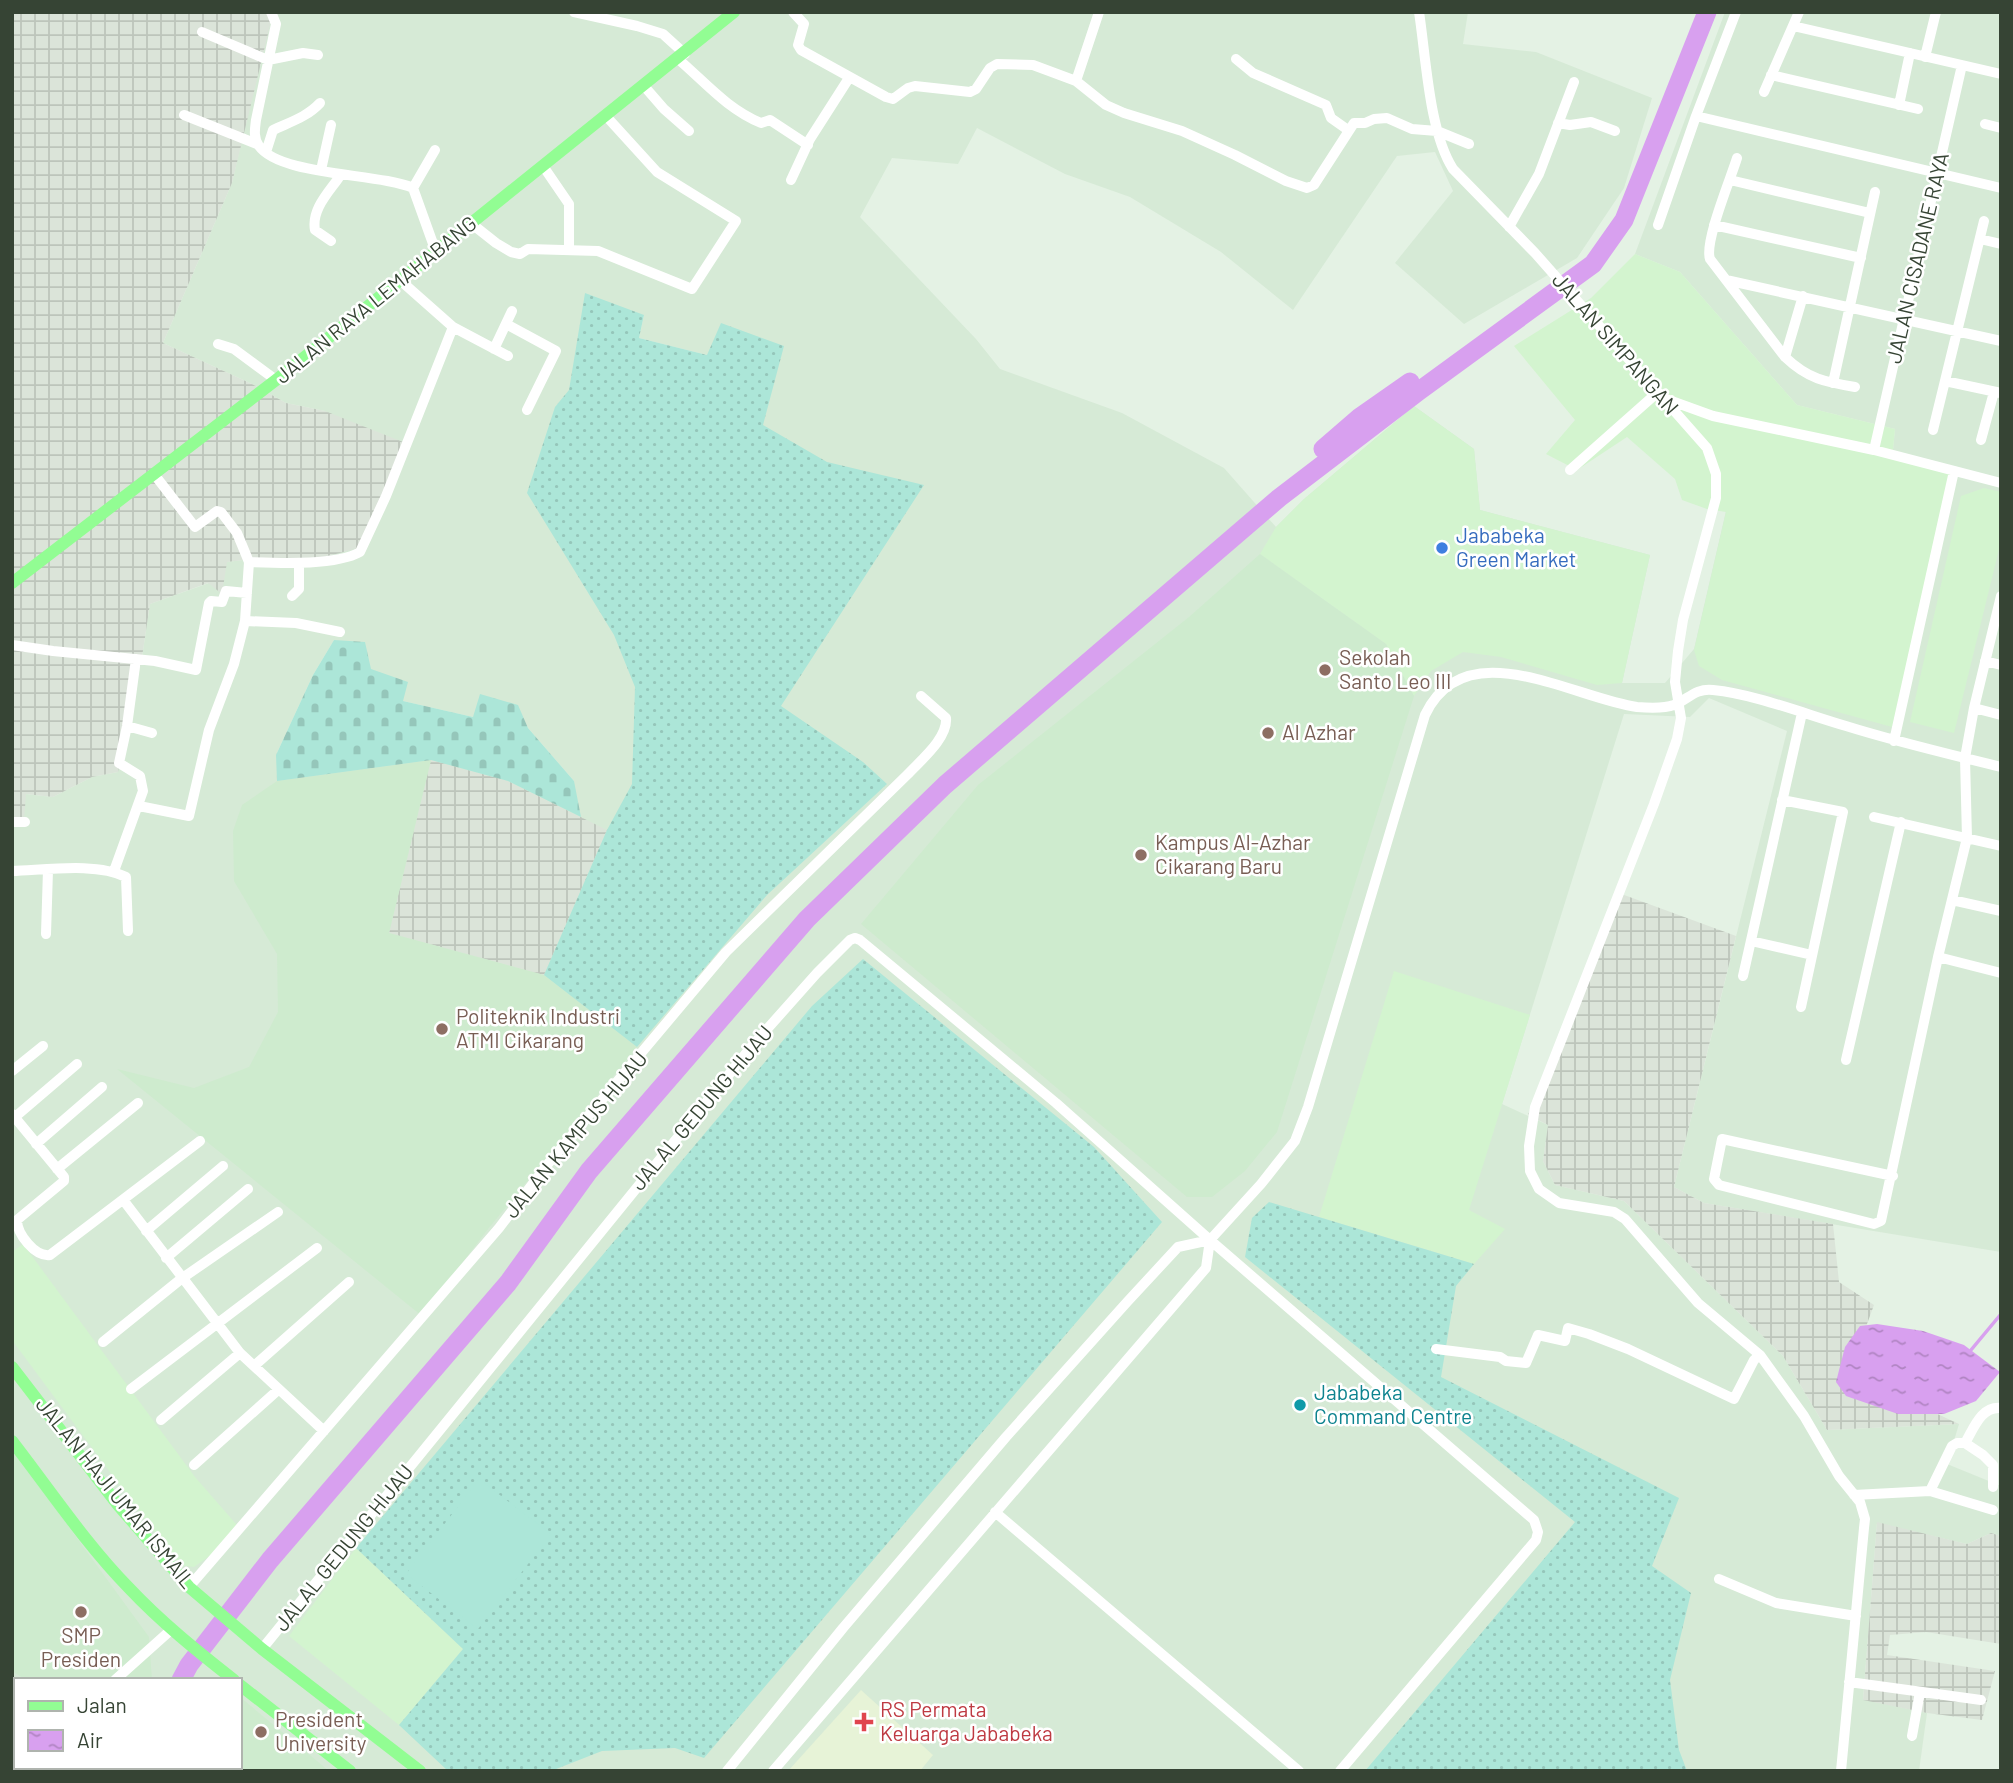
<svg xmlns="http://www.w3.org/2000/svg" width="2013" height="1783" font-family="Barlow,sans-serif">
<defs>
<pattern id="industrial-grid" width="8" height="8" patternUnits="userSpaceOnUse" patternTransform="scale(1.75)"><rect width="8" height="8" fill="#dbe4d9"/><path d="M0 4h8M4 0v8" fill="none" stroke="#bdc5bb"/></pattern>
<pattern id="grass-dots" width="8" height="8" patternUnits="userSpaceOnUse" patternTransform="scale(1.75)"><rect width="8" height="8" fill="#ace6d8"/><path d="M2 2h.1M6 6h.1" fill="none" stroke="#95c6ba" stroke-width="1.8" stroke-linecap="round"/></pattern>
<pattern id="cemetery-stones" width="16" height="16" patternUnits="userSpaceOnUse" patternTransform="scale(1.75)"><rect width="16" height="16" fill="#ace6d8"/><path d="M2 7V4a2 2 0 0 1 4 0v3zM10 15v-3a2 2 0 0 1 4 0v3z" fill="#95c6ba"/></pattern>
<pattern id="water-ripples" width="26" height="14" patternUnits="userSpaceOnUse" patternTransform="scale(1.75)"><rect width="26" height="14" fill="#d8a0ef"/><path d="M2 4q2-2 4 0t4 0M15 11q2-2 4 0t4 0" fill="none" stroke="#b084c2"/></pattern>
</defs>
<rect width="100%" height="100%" fill="#e4f2e4"/>
<path fill="#d6ead6" fill-rule="evenodd" d="M271,12H1468L1463,44L1536,52L1652,98L1624,188L1577,258L1464,324L1395,263L1453,191L1435,152L1397,156L1293,310L1221,252L1130,197L1065,174L977,128L958,164L892,158L860,217L976,339L1000,369L1122,413L1224,468L1276,527L1304,499L1414,406L1474,449L1480,510L1650,555L1622,683H1665L1694,649L1726,511L1893,450L1895,429L1797,405L1680,272L1635,254L1725,12H2001V1252L1704,1203L1674,1187L1787,731L1709,698L1690,717L1624,714L1502,1104L1548,1125L1543,1161L1555,1185L1624,1201L1783,1356L1827,1430L1959,1424L1947,1464L2001,1486V1536L1991,1533L1967,1544L1877,1523L1863,1699L1927,1713L1919,1771H191V1767H240V1680H16V1767H148L149,1771H12V821L26,794L53,797L92,777L118,772L142,657L150,604L209,583L226,562L251,559L325,411L286,403L252,384L163,343L232,183ZM644,315L639,338L707,355L556,406ZM334,640L370,669L403,701L473,717L517,705L528,728L574,781L431,760L276,755L313,675Z"/>
<path fill="#d3f4cf" d="M1635,254L1680,272L1797,405L1895,429L1893,450L1953,467L1892,727L1722,680L1699,666L1694,650L1726,512L1707,509L1682,500L1675,479L1627,437L1577,470L1546,454L1575,420L1514,346L1591,298Z
M1414,406L1474,449L1480,510L1650,555L1622,683L1597,685L1501,657L1463,652L1431,671L1414,696L1386,644L1260,554L1276,527L1304,499Z
M1984,488L2001,492V541L1954,733L1910,722L1961,496Z
M1394,971L1530,1015L1469,1210L1505,1229L1474,1264L1319,1217Z
M23,1244L195,1477L243,1532L194,1567L179,1565L12,1340V1252Z
M356,1548L463,1649L399,1725L289,1636Z"/>
<path fill="url(#industrial-grid)" d="M14,12L273,13L232,183L163,343L252,384L286,403L325,411L408,444L359,548L301,563L251,559L227,562L222,594L208,583L150,604L142,657L118,772L92,777L53,797L26,794L24,821H12V19Z
M431,760L508,781L607,830L544,975L389,933Z
M1616,892L1736,936L1674,1187L1704,1203L1833,1224L1839,1282L1874,1305L1843,1389L1920,1406L1959,1424L1827,1430L1783,1356L1624,1201L1555,1185L1543,1161L1548,1125L1528,1115Z
M1877,1522L1967,1544L1991,1533L2001,1536V1644L1926,1632L1890,1635L1887,1655L1995,1671L1982,1720L1927,1713L1863,1700Z"/>
<path fill="#ceebce" d="M1260,554L1386,644L1414,696L1277,1132L1245,1171L1212,1197H1187L861,924L978,785L1189,617Z
M431,760L389,933L544,975L637,1047L488,1229L422,1316L117,1069L194,1088L249,1067L278,1012L277,954L234,881L233,831L242,805L277,781Z
M12,1449L149,1637L152,1680H26L12,1671Z
M240,1697L329,1771H191V1767H240Z"/>
<path fill="#e7f3d7" d="M861,1690L933,1755L920,1771H788Z"/>
<path fill="url(#grass-dots)" d="M585,293L644,315L639,338L707,355L721,323L784,346L763,425L827,462L924,485L781,706L863,762L887,784L767,895L637,1047L544,975L607,830L632,784L635,687L614,635L527,493L555,407L569,390Z
M863,959L1094,1147L1162,1222L704,1758L675,1748L602,1751L551,1771H448L399,1725L463,1649L356,1548L812,1006Z
M1269,1202L1474,1264L1456,1286L1441,1377L1679,1498L1652,1566L1691,1593L1670,1680L1679,1750L1687,1771H1365L1575,1522L1245,1257L1252,1218Z"/>
<path fill="url(#cemetery-stones)" d="M334,640L365,642L371,669L408,682L403,701L473,717L480,694L518,705L528,728L574,781L581,817L508,781L431,760L277,781L276,755L313,675Z"/>
<path fill="#ace6d8" d="M479,1479L551,1534L478,1629L406,1574Z"/>
<path fill="url(#water-ripples)" d="M1877,1324L1923,1331L1964,1345L2000,1372L1976,1401L1944,1414H1898L1846,1396L1836,1382L1845,1347L1860,1326Z"/>
<g fill="none" stroke-linecap="round" stroke-linejoin="round">
<path stroke="#d8a0ef" stroke-width="3.5" d="M1971,1350L2001,1314"/>
<path stroke="#d8a0ef" stroke-width="19" d="M1323,449L1360,417L1410,382
M181,1680L189,1665L270,1560L508,1283L589,1171L807,919L945,785L1279,498L1419,391L1593,264L1624,220L1707,12
M166,1767V1771"/>
<path stroke="#fff" stroke-width="10" d="M271,12L276,24L256,120C255,128 253,138 259,146C280,176 379,173 413,188L436,252
M574,12L637,26L663,34L685,54
M793,12L804,24L798,45L801,50L886,97L893,99L908,88L915,86L970,92L976,89L990,68L997,64L1033,65L1076,81L1106,105L1124,113L1182,131L1235,155L1286,181L1307,188L1314,185L1354,123H1365L1374,119L1387,118L1412,129L1437,131L1469,144
M1419,12C1426,57 1429,132 1453,169L1535,253L1707,448L1716,474V498L1683,620L1678,651L1675,682L1681,718L1677,739L1654,804L1535,1107L1529,1146L1530,1171L1539,1189L1559,1203L1614,1212L1625,1219L1698,1303L1760,1355L1804,1416L1839,1476L1860,1502L1865,1519L1864,1528L1841,1771
M1793,26L2001,74
M202,32L268,60L303,53L318,55
M1925,57L1936,12
M678,59C705,82 727,109 761,123L770,120L808,145
M1236,59L1253,73L1326,105L1331,118L1348,130
M1771,75L1918,109
M1076,81L1099,12
M644,86L664,109L689,131
M1764,92L1799,12
M1899,105L1910,53
M184,115L257,144
M1696,116L2001,188
M1558,123L1570,125L1591,122L1615,131
M1985,124L2001,128
M266,152L273,130C290,122 307,117 320,103
M1737,158C1731,178 1704,242 1710,259L1785,357C1808,379 1825,382 1855,387
M543,166L569,204V250
M321,170L331,125
M791,180L810,139L849,78
M1730,180L1870,213
M413,188L435,150
M472,224L496,243L511,252L520,254L528,249L598,251L692,289L736,221L657,172L606,116
M1658,225L1696,116L1736,12
M1714,225L1861,258
M1509,227L1539,174L1574,82
M1980,239L2001,244
M331,241L315,230C311,209 330,191 340,176
M1726,280L2001,341
M401,281L453,327L508,356
M506,324L556,351L527,410
M218,344L234,349L276,380
M494,349L512,311
M1785,357L1803,296
M1945,381L2001,393
M1833,383L1875,192
M1666,399L1713,416L1874,450L2001,483
M1933,430L1984,221
M1981,440L1994,392
M1874,450L1962,65
M1570,470L1658,392
M154,474L195,527L217,511L221,512L237,533L249,562
M292,596L299,589V563
M245,621L296,623L340,632
M12,645L53,651L155,661L196,670L209,603L211,601L222,602L226,591L247,593
M1985,661L2001,665
M1974,708L2001,715
M127,726L152,733
M1894,741L1954,471
M1782,800L1843,812L1801,1007
M139,806L189,816L209,730L234,664L245,621L249,562C278,563 335,566 360,552L386,496L453,327
M1874,817L2001,846
M12,822H25
M12,871C45,870 97,862 126,877L128,931
M114,871L143,791L140,776L119,763L127,726L136,659
M1952,900L2001,911
M46,934L48,870
M1751,941L1812,955
M1938,957L2001,973
M1743,976L1802,713
M1846,1060L1901,822
M12,1071L43,1046
M12,1114L64,1177V1181L17,1220C17,1234 35,1257 50,1255L200,1141
M15,1117L77,1064
M36,1144L102,1087
M57,1169L138,1103
M1893,1176L1722,1139L1714,1179L1719,1185L1874,1224L1881,1221L1938,957L1967,838L1965,758L1974,708L2001,596
M124,1201L240,1353L324,1431
M146,1231L223,1166
M166,1258L248,1189
M103,1342L181,1279L278,1212
M1436,1349L1500,1357L1506,1361L1526,1363L1538,1335L1565,1341L1568,1328L1589,1334L1628,1349L1734,1399L1754,1360L1760,1355
M254,1366L349,1282
M131,1389L317,1248
M161,1420L240,1353
M1965,1443L1983,1455L1993,1465V1487
M194,1465L278,1390
M1930,1491L1993,1510
M1854,1495L1930,1491L1952,1446L1957,1443H1965C1974,1428 1981,1406 2001,1408
M995,1512L1299,1771
M1719,1579L1776,1603L1856,1616
M189,1587L499,1228L547,1165L726,952L908,774C921,760 948,738 946,718L921,696
M262,1649L752,1046L817,973L850,940L855,938L860,940L1056,1103L1210,1240L1534,1520L1538,1532L1536,1540L1340,1771
M115,1680L172,1629
M1849,1682L1981,1700
M1912,1736L1920,1692
M12,1755L16,1748
M17,1767L20,1771
M86,1767L87,1771
M38,1771L43,1767
M727,1771L843,1628L1006,1437L1128,1301L1178,1247L1210,1240L1261,1184L1295,1141L1308,1107L1425,715C1465,630 1573,698 1637,707C1649,708 1663,709 1674,705C1689,699 1695,688 1713,690C1754,694 1805,714 1846,726C1897,742 1949,754 2001,767
M773,1771L1206,1268L1210,1240"/>
<path stroke="#92fd93" stroke-width="12" d="M12,583L276,380L734,12
M12,1367L118,1505L189,1587L262,1649L420,1771
M12,1441C50,1490 85,1543 129,1588C161,1622 197,1651 234,1680
M240,1685L350,1771"/>
</g>
<circle fill="#3f7fe0" stroke="#fff" stroke-width="2.5" cx="1442" cy="548" r="7"/>
<g fill="#8d6e63" stroke="#fff" stroke-width="2.5">
<circle cx="1325" cy="670" r="7"/>
<circle cx="1268" cy="733" r="7"/>
<circle cx="1141" cy="855" r="7"/>
<circle cx="442" cy="1029" r="7"/>
<circle cx="81" cy="1612" r="7"/>
<circle cx="261" cy="1732" r="7"/>
</g>
<circle fill="#0f9aa8" stroke="#fff" stroke-width="2.5" cx="1300" cy="1405" r="7"/>
<path fill="#e0444e" stroke="#fff" stroke-width="2.5" d="M860.5 1711.5h7v7h7v7h-7v7h-7v-7h-7v-7h7z"/>
<g text-anchor="middle" stroke-width="5" stroke-linejoin="round" paint-order="stroke">
<g font-size="21" fill="#364434" stroke="#fff">
<text transform="translate(1918 258) rotate(-77)" y="7">JALAN CISADANE RAYA</text>
<text transform="translate(376 300) rotate(-39)" y="7">JALAN RAYA LEMAHABANG</text>
<text transform="translate(1615 344) rotate(49)" y="7">JALAN SIMPANGAN</text>
<text transform="translate(702 1108) rotate(-50)" y="7">JALAL GEDUNG HIJAU</text>
<text transform="translate(576 1135) rotate(-50)" y="7">JALAN KAMPUS HIJAU</text>
<text transform="translate(115 1493) rotate(51)" y="7">JALAN HAJI UMAR ISMAIL</text>
<text transform="translate(344 1548) rotate(-51)" y="7">JALAL GEDUNG HIJAU</text>
</g>
<g font-size="21" fill="#366cbe" stroke="#fff" text-anchor="start">
<text x="1456" y="543">Jababeka<tspan x="1456" dy="24">Green Market</tspan></text>
</g>
<g font-size="21" fill="#785e54" stroke="#fff" text-anchor="start">
<text x="1339" y="665">Sekolah<tspan x="1339" dy="24">Santo Leo III</tspan></text>
<text x="1282" y="740">Al Azhar</text>
<text x="1155" y="850">Kampus Al-Azhar<tspan x="1155" dy="24">Cikarang Baru</tspan></text>
<text x="456" y="1024">Politeknik Industri<tspan x="456" dy="24">ATMI Cikarang</tspan></text>
<text x="81" y="1643" text-anchor="middle">SMP<tspan x="81" dy="24">Presiden</tspan></text>
<text x="275" y="1727">President<tspan x="275" dy="24">University</tspan></text>
</g>
<g font-size="21" fill="#0d838f" stroke="#fff" text-anchor="start">
<text x="1314" y="1400">Jababeka<tspan x="1314" dy="24">Command Centre</tspan></text>
</g>
<g font-size="21" fill="#be3a42" stroke="#fff" text-anchor="start">
<text x="880" y="1717">RS Permata<tspan x="880" dy="24">Keluarga Jababeka</tspan></text>
</g>
</g>
<rect width="2013" height="1783" fill="none" stroke="#364434" stroke-width="28"/>
<rect x="14" y="1678" width="228" height="91" fill="#ffffff" stroke="#afb4ae" stroke-width="2"/>
<rect x="28" y="1701" width="35" height="10" fill="#92fd93" stroke="#afb4ae" stroke-width="2"/>
<text x="77" y="1713" font-size="21" fill="#364434">Jalan</text>
<rect x="28" y="1730" width="35" height="21" fill="url(#water-ripples)" stroke="#afb4ae" stroke-width="2"/>
<text x="77" y="1748" font-size="21" fill="#364434">Air</text>
</svg>
